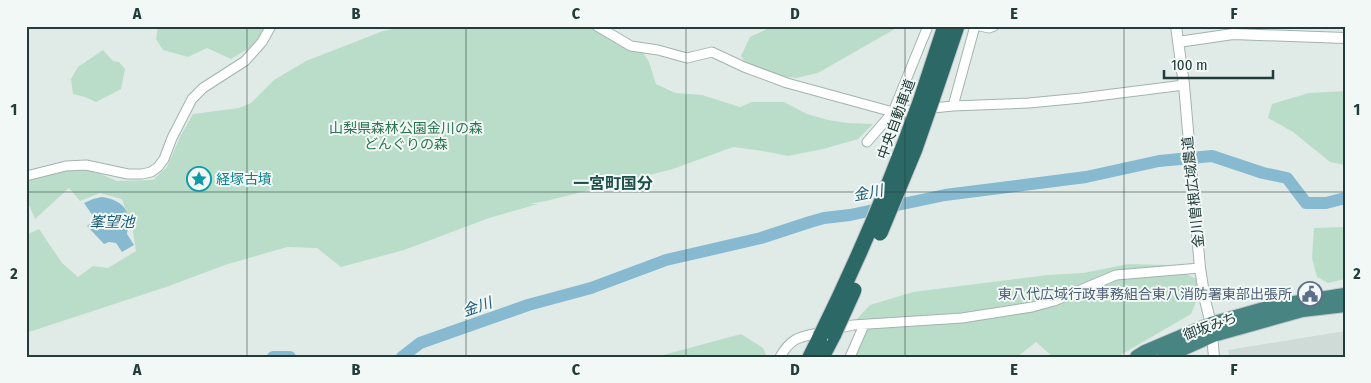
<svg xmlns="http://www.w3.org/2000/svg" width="1371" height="383" font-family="'Fira Sans Condensed','Noto Sans JP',sans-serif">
<rect width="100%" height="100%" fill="#e0ebe8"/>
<path fill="#cedbd7" d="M1345,331V357H1230L1228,350Z"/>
<path fill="#b9ddc8" d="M158,26H266L256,44L231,59L207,48L188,57L163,50L156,39Z
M409,26H593L642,51L649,62L656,84L675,93L702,95L740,107L752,102H784L807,114L828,120L848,123L873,124L858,139L823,149L788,156L763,151L733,147L673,169L546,201L530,204H538L489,218L404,250L341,267L317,248L287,247L225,265L169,286L26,333V235L39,229L62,263L78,277L93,266L108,268L136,251L133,232L122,199L100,193L80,201L69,188L35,219L26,198V177L74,170H91L117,181L153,180L167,167L180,137L193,114L239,108L251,103L274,80L306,61L383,31Z
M767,26H900L818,73L796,78L779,76L745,62L741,56L750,37L765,30Z
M103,50L113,61L119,62L125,69L121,89L96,102L85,97L73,94L71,79L78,67Z
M1345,91V165L1330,162L1293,132L1268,118L1272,104L1309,93Z
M1345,227V279L1328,283L1317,277L1312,258L1314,228Z
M1129,264L1166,265L1197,279L1196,302L1191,314L1117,357H1053L1036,342L1017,357H847L855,346L856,320L870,305L913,292L1048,275L1083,273Z
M741,334L763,348L767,357H656Z"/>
<path fill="#87bad1" d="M102,197C126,201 131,212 127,234L134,245L122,252L116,243L109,242L104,244L87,226L95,219L84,203L93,199Z"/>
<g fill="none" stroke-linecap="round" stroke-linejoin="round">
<path stroke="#87bad1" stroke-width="12" d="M273,357H290
M402,357L420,343L528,305L591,288L666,260L761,238L810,222L824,218L850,215L945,195L1086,177L1159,161L1212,156L1263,173L1287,178L1306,203H1326L1345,198"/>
<defs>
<path id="minor" d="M597,26L631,46L658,50L687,58L712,52L744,67L787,83L893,112L953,106L1029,103L1081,98L1184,85
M980,26L989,28L994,26
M953,106L975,26
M867,142L893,112L928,26
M26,176L66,166L86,165L128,174H142L151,172L158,167L164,159L172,138L192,99L203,88L245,61L262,42L271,26
M836,329L853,325L962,318L1032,307L1054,301L1116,275L1200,268
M780,357C792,336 801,337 823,332
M850,357L864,325"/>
<path id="tertiary" d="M1176,26L1184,85L1200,268L1205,300L1211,324L1214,357
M1178,42L1233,34L1345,38"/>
<path id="trunk" d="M1137,357L1145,352L1211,324L1275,306L1345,295
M1164,357L1213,335L1302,310L1345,305"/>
<path id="motorway" d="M932,100L957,26
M920,102L945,26
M810,357L820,337
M822,357L834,334"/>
</defs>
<use href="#minor" stroke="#a3b3b0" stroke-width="11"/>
<use href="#tertiary" stroke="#a3b3b0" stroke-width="12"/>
<use href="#trunk" stroke="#c1c8c8" stroke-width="16"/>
<use href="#motorway" stroke="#c1c8c8" stroke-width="17"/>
<use href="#minor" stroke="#fff" stroke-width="9"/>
<use href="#tertiary" stroke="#fff" stroke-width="10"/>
<use href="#trunk" stroke="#488481" stroke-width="14"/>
<use href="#motorway" stroke="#2c6866" stroke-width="15"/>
<defs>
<path id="motorway-bridge" d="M880,233L915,149L932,100
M834,334L854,290
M820,337C858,260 891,182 920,102"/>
</defs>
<use href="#motorway-bridge" stroke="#c1c8c8" stroke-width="17" stroke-linecap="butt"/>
<use href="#motorway-bridge" stroke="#2c6866" stroke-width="15"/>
</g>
<path fill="none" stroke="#213c39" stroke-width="1" stroke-opacity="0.55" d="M247,26V357M466,26V357M686,26V357M905,26V357M1124,26V357M26,192H1345"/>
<defs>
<symbol id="sight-ring" viewBox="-11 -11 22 22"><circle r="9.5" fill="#f1f8f5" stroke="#0f9aa8" stroke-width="1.5"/><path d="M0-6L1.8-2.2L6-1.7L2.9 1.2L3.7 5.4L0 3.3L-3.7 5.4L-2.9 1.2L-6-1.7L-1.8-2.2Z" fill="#0f9aa8"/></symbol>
<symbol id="civic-ring" viewBox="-11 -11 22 22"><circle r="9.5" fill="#f1f8f5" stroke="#5c6f8a" stroke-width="1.5"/><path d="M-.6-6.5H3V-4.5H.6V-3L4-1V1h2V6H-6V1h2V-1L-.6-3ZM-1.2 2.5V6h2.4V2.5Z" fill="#5c6f8a"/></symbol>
</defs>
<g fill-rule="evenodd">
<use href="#sight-ring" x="185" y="165" width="28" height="28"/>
<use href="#civic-ring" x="1296" y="280" width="28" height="28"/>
</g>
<g text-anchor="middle" stroke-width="4" stroke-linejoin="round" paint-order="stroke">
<g font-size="14" fill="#213c39" stroke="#f1f8f5">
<text transform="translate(896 119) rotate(-70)" y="5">中央自動車道</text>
<text transform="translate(1193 192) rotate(-96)" y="5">金川曽根広域農道</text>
<text transform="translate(1210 326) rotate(-20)" y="5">御坂みち</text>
</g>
<g font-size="14" fill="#2b7352" stroke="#f1f8f5">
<text x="406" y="133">山梨県森林公園金川の森<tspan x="406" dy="16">どんぐりの森</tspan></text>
</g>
<g font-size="14" fill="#0d838f" stroke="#f1f8f5" text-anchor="start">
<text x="216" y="184">経塚古墳</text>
</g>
<g font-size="14" fill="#4e5e75" stroke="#f1f8f5" text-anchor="end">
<text x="1292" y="299">東八代広域行政事務組合東八消防署東部出張所</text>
</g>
<g font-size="15" font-style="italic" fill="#1a5978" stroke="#f1f8f5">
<text transform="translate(868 193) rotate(-11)" y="5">金川</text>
<text x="112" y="227">峯望池</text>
<text transform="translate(477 307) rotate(-19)" y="5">金川</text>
</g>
<g font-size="16" font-weight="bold" fill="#1d4e4a" stroke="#f1f8f5">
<text x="613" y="189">一宮町国分</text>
</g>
</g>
<rect width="1371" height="383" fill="none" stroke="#f1f8f5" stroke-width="55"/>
<path d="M1164 70v8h109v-8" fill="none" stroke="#213c39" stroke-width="2.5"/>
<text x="1171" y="70" font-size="15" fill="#213c39" stroke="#f1f8f5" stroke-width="4" paint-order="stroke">100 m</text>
<rect x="28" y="28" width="1316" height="328" fill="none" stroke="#213c39" stroke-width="2"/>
<g font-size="16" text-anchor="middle" font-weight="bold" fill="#213c39">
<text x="137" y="19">A</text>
<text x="356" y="19">B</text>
<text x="576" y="19">C</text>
<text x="795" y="19">D</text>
<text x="1014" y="19">E</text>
<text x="1234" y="19">F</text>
<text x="14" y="115">1</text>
<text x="1357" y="115">1</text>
<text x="14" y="279">2</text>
<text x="1357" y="279">2</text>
<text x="137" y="375">A</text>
<text x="356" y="375">B</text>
<text x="576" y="375">C</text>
<text x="795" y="375">D</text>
<text x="1014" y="375">E</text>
<text x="1234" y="375">F</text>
</g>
</svg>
